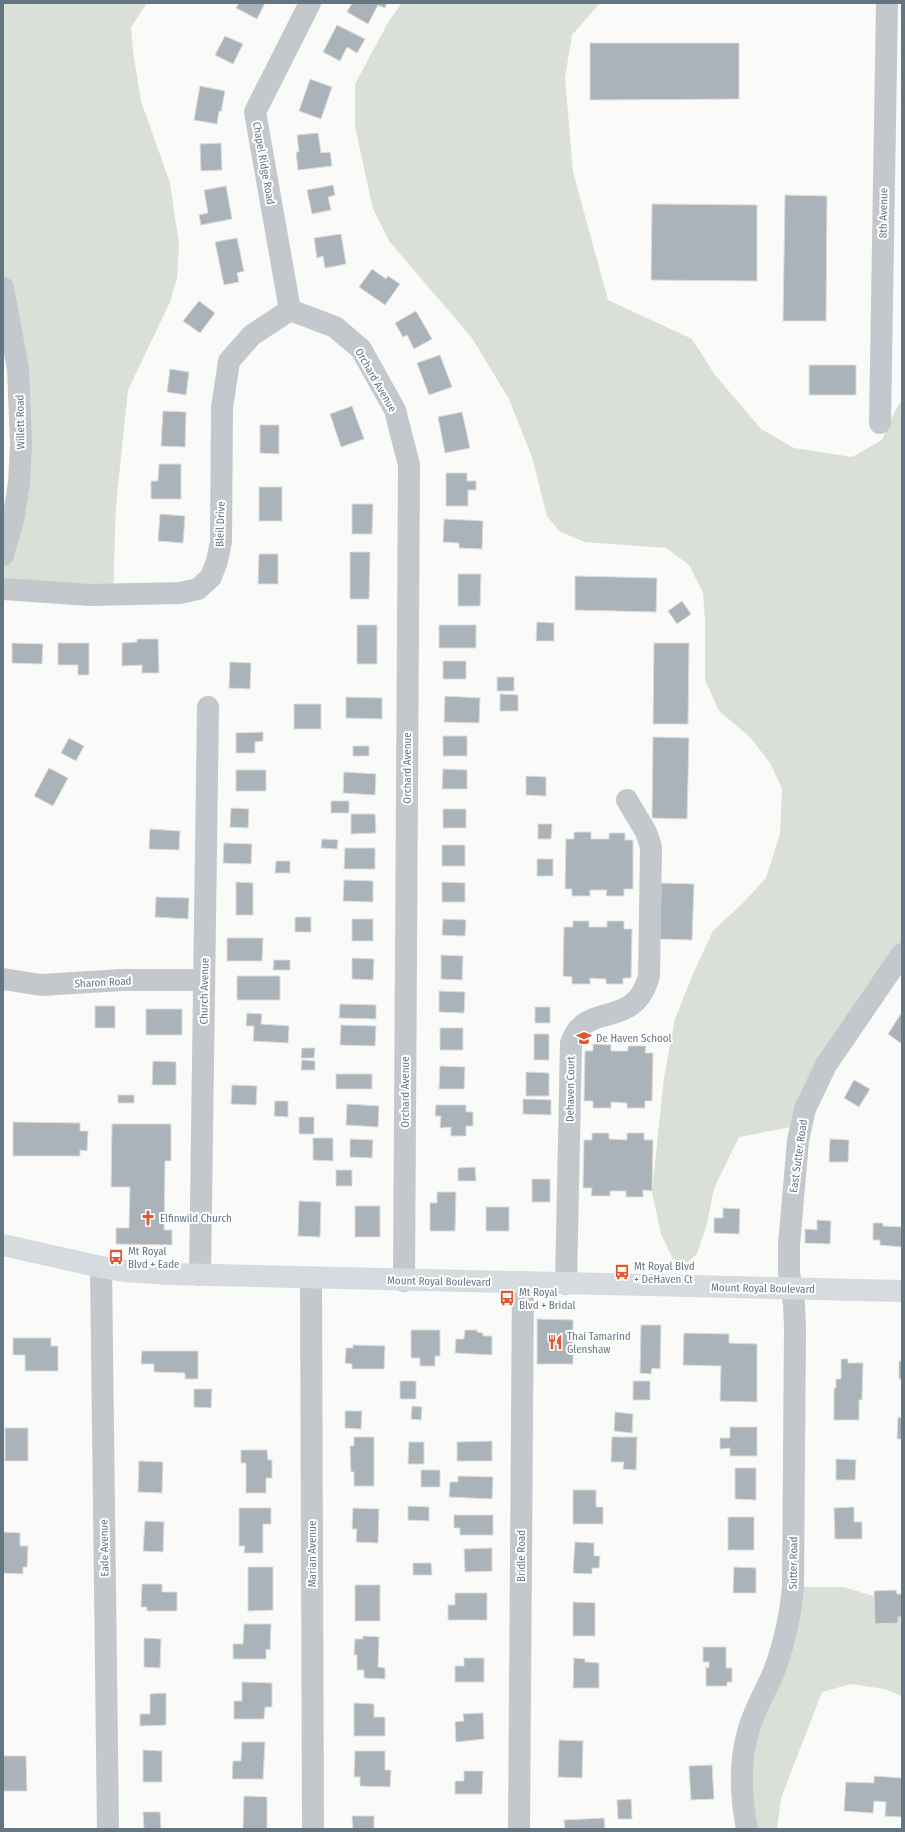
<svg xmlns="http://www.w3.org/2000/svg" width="905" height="1832" font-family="'Fira Sans Condensed',sans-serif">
<rect width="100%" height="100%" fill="#fafaf8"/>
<path fill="#dadfd7" d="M3,3H147L131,27L133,51L141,101L170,183L179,245L177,278L170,302L128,390L116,505L113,595L3,589V555L19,483L3,288Z
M402,3H600L572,35L565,78L573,172L608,300L692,339L715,375L761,429L794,448L852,457L882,440L895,411L902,400V954L801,1125L739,1137L714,1188L707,1224L697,1254L685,1264L673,1259L661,1234L652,1192L664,1077L675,1019L693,974L713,931L744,902L766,878L780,834L782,788L770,763L750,737L719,711L705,680V620L703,593L689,565L666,548L584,542L559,531L547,516L533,460L509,399L472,338L389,241L373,209L355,126V84L389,21Z
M793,1587H843L877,1597L898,1617H902V1696L884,1689L851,1684L822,1692L781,1798L777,1829H747L742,1790Z"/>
<path fill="#aab3b9" stroke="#dcdcda" d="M239,3H265L257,19L236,8Z
M352,3H387L385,8L378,5L368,24L347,12Z
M337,25L365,39L357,53L347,47L340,61L323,52Z
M225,36L243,44L233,64L215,55Z
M590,43H739V99L590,100Z
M310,79L332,87L321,119L299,111Z
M200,86L225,91L221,112L219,111L217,124L194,120Z
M318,133L321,153L330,152L332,166L298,170L296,152H299L297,135Z
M221,143L222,170L201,171L200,144Z
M333,185L335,195L328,197L331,210L312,214L307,190Z
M226,186L232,219L201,225L199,215L208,213L204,190Z
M785,195L827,196L826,321H783Z
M652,204L757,205V281L651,280Z
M341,234L346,264L325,268L323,256L317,258L314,238Z
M237,238L244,271L237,273L239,282L224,285L215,242Z
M372,269L386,279L388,276L400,284L385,305L359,287Z
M199,301L215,313L200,333L183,321Z
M416,311L432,339L414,349L407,335L403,337L395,323Z
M440,355L452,387L429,395L417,363Z
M809,365H856V395H809Z
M170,369L189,372L186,395L167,392Z
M352,406L364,439L341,447L330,414Z
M163,411L186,412L185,447L161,446Z
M462,412L470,448L445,453L438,417Z
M260,425H279V454L260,453Z
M159,464H181V499H151V481H158Z
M446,473H467V481H476V490H468V506H446Z
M259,487H282V521H259Z
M352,504H373L372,534H352Z
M160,514L185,516L183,543L158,541Z
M444,519L483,521L482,549L459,548V543L443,542Z
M350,552H370L369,599H350Z
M259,554H278V584H258Z
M458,574H481L480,606H458Z
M575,576L657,578L656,612L575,610Z
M682,601L691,614L677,624L668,611Z
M537,622L554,623V641H536Z
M357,625H377V664H357Z
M439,625H476V648H439Z
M137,639H158L159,673H142V665L122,666V643L137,642Z
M12,643L43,644L42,664L12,663Z
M58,643H89V675H78V665H58Z
M654,643H689L688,724H653Z
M443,661H466V679H443Z
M230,662L251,663L250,689L229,688Z
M497,677H514V691H497Z
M500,694L518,695V711H500Z
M445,696L480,698L479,723L444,722Z
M346,697L382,698V719L346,718Z
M294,704H321V729H294Z
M263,732V741L255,742V753H236V733Z
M443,736H467V756H443Z
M653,737L689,738L687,819L652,818Z
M69,738L84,746L76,761L61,753Z
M353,746H369V756H353Z
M49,768L68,778L53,806L34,796Z
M443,769L467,770V789H442Z
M236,770H266V791H236Z
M344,772L376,774L375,795L343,793Z
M526,776L546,777V796L526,795Z
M331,801H349V813H331Z
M231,808L249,809L248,828L230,827Z
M443,809H466V828H443Z
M351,814H375L376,833L351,834Z
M538,824H552L551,839H538Z
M150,829L180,831L179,850L149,849Z
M574,832H591V839H609V833H625V840H633V889H624V896H606L607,890H590V896H572V889H565L566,839H574Z
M322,839L338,840L337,849L321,848Z
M224,843L252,844L251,864L223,863Z
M442,845H465V866H442Z
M345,848H375V869H344Z
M537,859H553V876H537Z
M276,861H290V873H275Z
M344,880L373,881V902L343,901Z
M236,882L253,883V915H236Z
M442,882L465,883V902H442Z
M661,883L694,884L692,940L660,939Z
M156,897L189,898L188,919L155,917Z
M295,917H311V932H295Z
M352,919H373V941H352Z
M443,919L466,920L465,936L442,935Z
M573,921H589V927H607V921H624V929H632L631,978H623V984H606V979L590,978V984H572V977L563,976L564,927H573Z
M227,938H263L262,961H227Z
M441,955L463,956L462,980L441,979Z
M352,958L374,959L373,980L352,979Z
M274,960H290V970H273Z
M237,976H280V1000H237Z
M439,991L465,992L464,1013L439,1012Z
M340,1004L376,1005V1019L339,1018Z
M95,1006H115V1028H95Z
M535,1007H550V1023H535Z
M146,1009H182V1035H146Z
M902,1012V1044L888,1034Z
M247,1013L262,1014L261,1024L289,1026L288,1043L253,1041L254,1026H246Z
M341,1025L376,1026L375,1046L340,1045Z
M440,1028H463V1050H440Z
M534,1034H549V1060H534Z
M593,1044L611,1045V1051H628V1046H646L645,1053H653L652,1101H645V1108H627V1103L611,1102V1108H593V1101H584L585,1051H593Z
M302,1048H315L314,1058H301Z
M302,1060L315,1061V1070H301Z
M153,1061L176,1062V1085H152Z
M440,1066L465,1067L464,1089H439Z
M526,1072L549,1073V1096H526Z
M336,1074H372V1089H336Z
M854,1080L870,1089L859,1107L844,1098Z
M232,1085L257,1086L256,1105L231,1104Z
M118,1095H134V1103H118Z
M523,1099L551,1100V1115L523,1114Z
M275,1101H288V1117L274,1116Z
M347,1104L379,1106L378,1127L346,1125Z
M436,1105H466V1112H473V1126H466V1136H451V1127L440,1128L441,1116H435Z
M299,1117H314V1134H299Z
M13,1122L80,1123V1131H88L87,1151L80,1150V1156H13Z
M112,1124H171V1161H165L164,1230H172V1245L116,1244V1228H129L130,1187H111Z
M592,1133H609V1139L627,1140V1133H644V1140H653L652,1191L643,1190V1197H626V1191H610V1196H591L592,1188H583L584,1140H592Z
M313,1138H333V1161L313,1160Z
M350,1139L373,1140L372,1158L350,1157Z
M830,1139L849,1140L848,1162H829Z
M475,1167L476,1181H458V1168Z
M336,1170H352V1186H336Z
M532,1179H550V1202H532Z
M437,1192H456L455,1231H430V1203H437Z
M299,1201L321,1202L320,1237L298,1236Z
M355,1206H380V1237H355Z
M486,1207H509V1231H486Z
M723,1208L740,1209L739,1234L714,1233V1218H723Z
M817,1220L831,1221L830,1244L805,1243V1229L817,1230Z
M873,1223H883V1226L902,1227V1247L880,1245V1240H873Z
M537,1319L573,1320V1364H537Z
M641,1325H661L660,1369L652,1368L651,1374L640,1373Z
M411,1330H440V1356H435V1366H420V1358H411Z
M465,1330H477V1332L483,1333V1336H492V1355L455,1353L456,1339H464Z
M684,1333L729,1334V1343L757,1344V1402L720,1401L721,1366L683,1365Z
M13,1338H51V1346H58V1371H25V1355H13Z
M353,1345L385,1346L384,1369H352V1364L345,1363L346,1348H353Z
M142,1351H198V1379H185V1373L154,1372V1364H141Z
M841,1359H848V1363H863L862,1400H859V1420H834V1388H836V1379H841Z
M899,1361H902V1379H899Z
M400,1381H416V1399H400Z
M633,1381H650V1400H633Z
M194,1389H212L211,1408L194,1407Z
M412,1406L422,1407L421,1420L411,1419Z
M345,1411H362L361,1429L345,1428Z
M615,1412L633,1414L632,1433L614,1431Z
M898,1417L902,1418V1439H897Z
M730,1427H757V1456H730V1448L720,1449V1438H730Z
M5,1428H28V1461H5Z
M354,1437H374V1486H354V1472H351L350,1446H354Z
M612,1437H637L636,1470L623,1469L624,1462H611Z
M492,1441V1461H457V1442Z
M409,1442H424V1464H408Z
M241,1450H267L268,1460H272V1478H266V1493H246V1463H241Z
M836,1459L856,1460L855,1480H836Z
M139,1461L163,1462L162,1493L138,1492Z
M735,1468H756V1500L735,1499Z
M421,1470H440V1487H421Z
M458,1476L493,1477L492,1499L449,1497L450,1482H458Z
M573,1490H596V1507H603V1524H573Z
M408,1506L429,1507V1521L408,1520Z
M854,1507V1522H862V1539H835L834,1508Z
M239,1508H271V1524H263V1553H244L245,1546H239Z
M353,1508L379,1509L378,1543L356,1542L357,1529H352Z
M454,1515H493V1535H460V1528H454Z
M728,1517H754V1550H728Z
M145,1521L164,1522L163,1552L143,1551Z
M3,1532L20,1533V1546H28L27,1567H23V1574L3,1573Z
M575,1542L594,1543V1556H600L599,1568H592V1574L573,1573Z
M492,1548V1571L465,1572L464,1549Z
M413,1563H431L432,1575H413Z
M248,1567H273V1610L248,1611Z
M734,1567L756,1568V1593H733Z
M142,1584H162V1592H177V1611H147V1607H141Z
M355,1585H380V1621H355Z
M896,1590L897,1594H902V1617H898V1623L875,1624L874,1591Z
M455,1593H487V1620H448V1605H455Z
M573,1602L595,1603V1636H573Z
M244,1624H271L270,1650L266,1649V1659H233V1644H243Z
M363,1636L379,1637L378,1667L385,1668V1679L364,1678V1670H357V1655H354L355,1639H363Z
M144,1638L161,1639L160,1668L144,1667Z
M703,1647H726V1668H732V1682H727V1686H706V1667L709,1668V1662H703Z
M464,1658H484V1682H455V1666H464Z
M574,1658L585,1659V1662L599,1663V1688H573Z
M242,1682L272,1683V1707H265L264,1719H234V1701H242Z
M166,1693V1725L140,1726V1714H150V1694Z
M354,1703L374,1704V1717H385V1736H354Z
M483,1713L484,1739L456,1742L455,1722L464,1721L463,1714Z
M559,1740L583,1741L582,1778L558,1777Z
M242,1742H265L263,1779H232L233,1761H241Z
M143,1750L162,1751V1782H143Z
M355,1751H385V1770H391L390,1787L360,1786V1777H354Z
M3,1756H26L27,1791H3Z
M712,1765L714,1799L691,1800L689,1766Z
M464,1771H483L482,1794H455V1781H464Z
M874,1776L902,1778V1817L885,1816L886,1802L874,1801L873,1813L844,1811L846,1782L874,1783Z
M244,1796L267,1797V1829H243Z
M631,1799L632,1819H618L617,1800Z
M143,1812H160L161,1829H144Z
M352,1816H374V1829H353Z
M604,1818L605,1829H565L564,1820Z"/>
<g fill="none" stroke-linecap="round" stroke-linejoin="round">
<path stroke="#c3c8cc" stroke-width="22" d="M3,288L18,369L21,445L19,483L13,520L3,555
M290,310L335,327L361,349L395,410L409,465L404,1281
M290,310L255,112L310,3
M880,423L887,3
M3,589L90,595L180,593L198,589L211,577L217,561L221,542L222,408L229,361L252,335L290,310
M3,979L41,985L122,980H204
M101,1267L108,1829
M200,1275L208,707
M311,1279L313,1829
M566,1284L571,1043C586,999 634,1032 649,976L651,847L646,832L627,800
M519,1829L523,1283
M747,1829C741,1798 739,1763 748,1732C753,1712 764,1694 772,1676C784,1647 790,1618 793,1587L795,1327L794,1304L789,1273V1245L798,1141L805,1109L826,1065L902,954"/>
<path stroke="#d6dbdf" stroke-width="22" d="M3,1245L101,1267L124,1271L170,1274L902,1291"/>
</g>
<defs>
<symbol id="school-bare" viewBox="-9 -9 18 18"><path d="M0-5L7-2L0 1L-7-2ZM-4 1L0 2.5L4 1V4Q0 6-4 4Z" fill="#e4572e" stroke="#fff" stroke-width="2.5" paint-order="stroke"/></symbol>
<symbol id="church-bare" viewBox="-9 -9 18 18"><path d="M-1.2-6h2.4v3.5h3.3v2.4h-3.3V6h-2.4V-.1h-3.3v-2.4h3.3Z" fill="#e4572e" stroke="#fff" stroke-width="2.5" paint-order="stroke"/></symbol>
<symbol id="bus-bare" viewBox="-9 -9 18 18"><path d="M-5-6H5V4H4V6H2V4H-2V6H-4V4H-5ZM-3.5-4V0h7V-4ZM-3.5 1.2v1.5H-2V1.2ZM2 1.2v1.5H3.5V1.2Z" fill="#e4572e" stroke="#fff" stroke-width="2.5" paint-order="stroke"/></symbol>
<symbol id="restaurant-bare" viewBox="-9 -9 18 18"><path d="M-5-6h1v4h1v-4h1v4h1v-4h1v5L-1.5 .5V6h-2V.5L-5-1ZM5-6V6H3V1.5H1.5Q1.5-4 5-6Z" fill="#e4572e" stroke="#fff" stroke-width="2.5" paint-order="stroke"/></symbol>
</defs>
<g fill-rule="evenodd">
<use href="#school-bare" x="573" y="1027" width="22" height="22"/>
<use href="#church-bare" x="137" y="1207" width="22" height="22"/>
<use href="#bus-bare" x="105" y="1246" width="22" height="22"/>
<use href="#bus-bare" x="611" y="1261" width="22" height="22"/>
<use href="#bus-bare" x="496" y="1287" width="22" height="22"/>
<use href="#restaurant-bare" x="544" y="1331" width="22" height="22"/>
</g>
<g text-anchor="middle" stroke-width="4" stroke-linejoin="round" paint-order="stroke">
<g font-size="11" fill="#657683" stroke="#fff">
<text transform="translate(264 163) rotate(80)" y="4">Chapel Ridge Road</text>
<text transform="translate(883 213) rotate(-89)" y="4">8th Avenue</text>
<text transform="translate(376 380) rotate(60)" y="4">Orchard Avenue</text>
<text transform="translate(20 422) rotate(-91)" y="4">Willett Road</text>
<text transform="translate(220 524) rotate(-88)" y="4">Bleil Drive</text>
<text transform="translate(407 768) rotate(-90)" y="4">Orchard Avenue</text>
<text transform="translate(103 982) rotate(-3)" y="4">Sharon Road</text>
<text transform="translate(204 991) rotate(-89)" y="4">Church Avenue</text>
<text transform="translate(570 1089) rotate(-89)" y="4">Dehaven Court</text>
<text transform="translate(405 1092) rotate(-90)" y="4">Orchard Avenue</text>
<text transform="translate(798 1156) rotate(-82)" y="4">East Sutter Road</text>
<text transform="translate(439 1281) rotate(1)" y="4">Mount Royal Boulevard</text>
<text transform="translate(763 1288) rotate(1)" y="4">Mount Royal Boulevard</text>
<text transform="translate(104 1548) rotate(-91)" y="4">Eade Avenue</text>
<text transform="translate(312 1554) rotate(-90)" y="4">Marian Avenue</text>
<text transform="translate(521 1556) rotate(-90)" y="4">Bridle Road</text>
<text transform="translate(793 1563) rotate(-89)" y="4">Sutter Road</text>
</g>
<g font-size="11" fill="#657683" stroke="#fff" text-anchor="start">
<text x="596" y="1042">De Haven School</text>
<text x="160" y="1222">Elfinwild Church</text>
<text x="128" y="1255">Mt Royal<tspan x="128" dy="13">Blvd + Eade</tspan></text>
<text x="634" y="1270">Mt Royal Blvd<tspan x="634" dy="13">+ DeHaven Ct</tspan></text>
<text x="519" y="1296">Mt Royal<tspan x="519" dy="13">Blvd + Bridal</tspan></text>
<text x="567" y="1340">Thai Tamarind<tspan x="567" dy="13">Glenshaw</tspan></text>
</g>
</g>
<rect width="905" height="1832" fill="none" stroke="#657683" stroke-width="8"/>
</svg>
